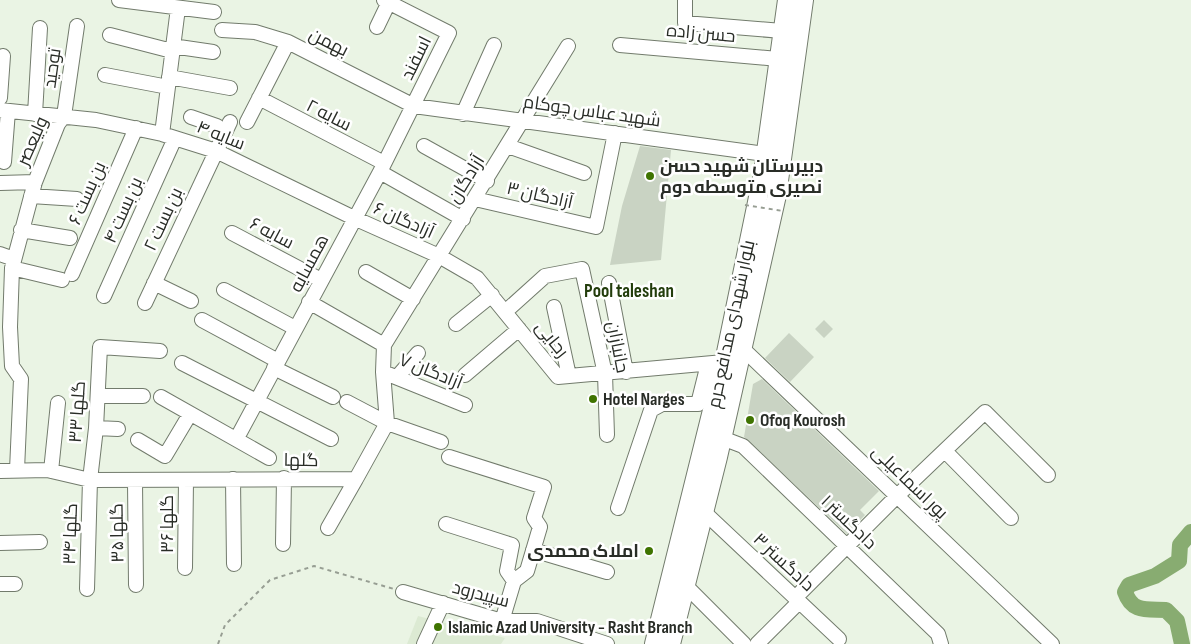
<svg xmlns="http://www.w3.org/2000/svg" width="1191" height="644" font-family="'Sofia Sans Condensed',Cairo,sans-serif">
<rect width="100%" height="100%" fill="#eaf4e4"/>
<path fill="#dcead3" d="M418,616L505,638L501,644H407Z"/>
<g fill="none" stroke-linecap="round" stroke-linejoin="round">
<path stroke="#88ac71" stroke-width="16" d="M1182,644L1177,621L1166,610C1147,609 1132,613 1125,592L1129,585L1155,576L1179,561L1180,545L1191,532"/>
</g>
<path fill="#c9d3c3" d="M640,146L671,150L661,260L610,265L622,206Z
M824,320L833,329L824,338L815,329Z
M789,333L814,357L790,382L765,358Z
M762,379L879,491L860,510L865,515L847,534L744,437L753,384Z"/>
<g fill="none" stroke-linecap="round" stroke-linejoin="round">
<defs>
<path id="minor" d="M119,0L214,12
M685,1V23L782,31
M377,27L389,2
M222,30L255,32L288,42L414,106L765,154
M110,35L172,51
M620,45L778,59
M172,46L213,52
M105,75L168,87
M169,77L230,88
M0,98L3,56
M259,98L384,163
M0,110L96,120L162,134L216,151L354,218L439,256L477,278L558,377L724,362
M35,114L40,28
M463,114L494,45
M191,117L217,126
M247,122L288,42
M162,134L178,8
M424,146L487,181
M508,146L584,173
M4,162L8,111
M380,172L463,219
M0,183L35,182
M31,196L77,199
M475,199L596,227L615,133
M21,230L70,238
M232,233L321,280
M0,254L14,259
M12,268L62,280
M366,272L413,299
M72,274L136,128
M154,283L191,301
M609,283L626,372
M224,290L295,328
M104,296L175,138
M309,302L384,345
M145,303L230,122
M554,307L569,376
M505,312L545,276L582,269L605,374L607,435
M202,320L278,361
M456,324L492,295
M742,348L1052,644
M182,363L331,439
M274,368L333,397
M383,372L465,405
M465,375L519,329
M397,377L418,353
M98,396H143
M161,397L269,458
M347,402L387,423L441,442
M96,428L118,429
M237,438L380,172L449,33L384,0
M722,438L743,446L938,634L941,644
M138,440L165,456L190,414
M945,451L1011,518
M449,457L544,487L534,518L540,527L527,571L514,581
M17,470L21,379L12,366L10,327L12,268L35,182L58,124L64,116L77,26
M0,471L47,470L90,480L356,479L387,423L383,372L384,345L568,46
M51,471L58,403
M233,479L234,564
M135,481L136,585
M618,508L651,410L662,404H698L708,364
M704,512L839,639
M446,524L512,545L507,571L514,581
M328,528L356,479
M0,543L40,542
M283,544L284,478
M533,550L607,572
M185,568L186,480
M0,584H15
M686,586L744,644
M87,589L90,480L96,428L100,347L160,351
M403,592L502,621H537L607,644
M795,598L897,496L985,412L1048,475
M502,621L514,581
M424,644L443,603
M757,644L799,602"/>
<path id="major" d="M654,644L724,362L763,173L787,0
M671,644L718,457L777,195L804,0"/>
</defs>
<use href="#minor" stroke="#727b6c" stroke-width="16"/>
<use href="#major" stroke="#727b6c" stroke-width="20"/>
<path stroke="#979e93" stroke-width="2" stroke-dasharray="4 4" stroke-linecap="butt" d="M218,644L225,625L270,580L314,566L394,589"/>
<use href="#minor" stroke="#fff" stroke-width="14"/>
<use href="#major" stroke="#fff" stroke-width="18"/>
<path stroke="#979e93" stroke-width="2" stroke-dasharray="4 4" stroke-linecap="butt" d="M745,205L783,211"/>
</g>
<g fill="#3f7400" stroke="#fff" stroke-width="2">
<circle cx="650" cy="176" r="5"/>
<circle cx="593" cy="399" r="5"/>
<circle cx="750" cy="420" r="5"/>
<circle cx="649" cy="551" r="5"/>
<circle cx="438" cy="627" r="5"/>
</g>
<g text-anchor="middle" stroke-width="5" stroke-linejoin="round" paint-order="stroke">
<g font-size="18" fill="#292d27" stroke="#fff">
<text transform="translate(701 33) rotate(5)" y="6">حسن زاده</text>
<text transform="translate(329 42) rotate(27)" y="6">بهمن</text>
<text transform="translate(416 58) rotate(-64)" y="6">اسفند</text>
<text transform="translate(52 68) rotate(-82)" y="6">توحید</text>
<text transform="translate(592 111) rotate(8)" y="6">شهید عباس چوکام</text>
<text transform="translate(329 115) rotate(27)" y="6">سایه ۲</text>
<text transform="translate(221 135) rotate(22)" y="6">سایه ۴</text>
<text transform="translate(32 141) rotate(-66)" y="6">ولیعصر</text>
<text transform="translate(466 179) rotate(-58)" y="6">آزادگان</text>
<text transform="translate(87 193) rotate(-66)" y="6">بن بست ۶</text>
<text transform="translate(540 195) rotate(13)" y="6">آزادگان ۳</text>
<text transform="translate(123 210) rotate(-66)" y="6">بن بست ۴</text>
<text transform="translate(163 219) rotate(-65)" y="6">بن بست ۲</text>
<text transform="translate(404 220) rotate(24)" y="6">آزادگان ۶</text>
<text transform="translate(272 233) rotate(28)" y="6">سایه ۶</text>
<text transform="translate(309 263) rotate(-62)" y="6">همسایه</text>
<text transform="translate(731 324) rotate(-78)" y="6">بلوار شهدای مدافع حرم</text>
<text transform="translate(552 339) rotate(51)" y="6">رجایی</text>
<text transform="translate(618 347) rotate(79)" y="6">جانبازان</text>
<text transform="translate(431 371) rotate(22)" y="6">آزادگان ۷</text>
<text transform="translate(77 412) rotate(-86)" y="6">گلها ۳۳</text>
<text transform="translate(301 460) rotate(1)" y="6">گلها</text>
<text transform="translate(910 482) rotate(44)" y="6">پور اسماعیلی</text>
<text transform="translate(849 522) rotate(44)" y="6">دادگستر ۱</text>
<text transform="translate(167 524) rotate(-90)" y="6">گلها ۳۶</text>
<text transform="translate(117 533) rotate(-91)" y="6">گلها ۳۵</text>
<text transform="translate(70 534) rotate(-88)" y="6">گلها ۳۴</text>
<text transform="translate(784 562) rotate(43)" y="6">دادگستر ۳</text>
<text transform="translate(481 594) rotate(15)" y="6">سپیدرود</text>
</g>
<g font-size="18" font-weight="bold" fill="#292d27" stroke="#fff" text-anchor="start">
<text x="660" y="172">دبیرستان شهید حسن<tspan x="660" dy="21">نصیری متوسطه دوم</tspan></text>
<text x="603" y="405">Hotel Narges</text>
<text x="760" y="426">Ofoq Kourosh</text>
<text x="639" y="557" text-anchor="end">املاک محمدی</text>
<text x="448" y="633">Islamic Azad University - Rasht Branch</text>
</g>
<g font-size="19" font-weight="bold" fill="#233d0c" stroke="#fff">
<text x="629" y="297">Pool taleshan</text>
</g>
</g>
</svg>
